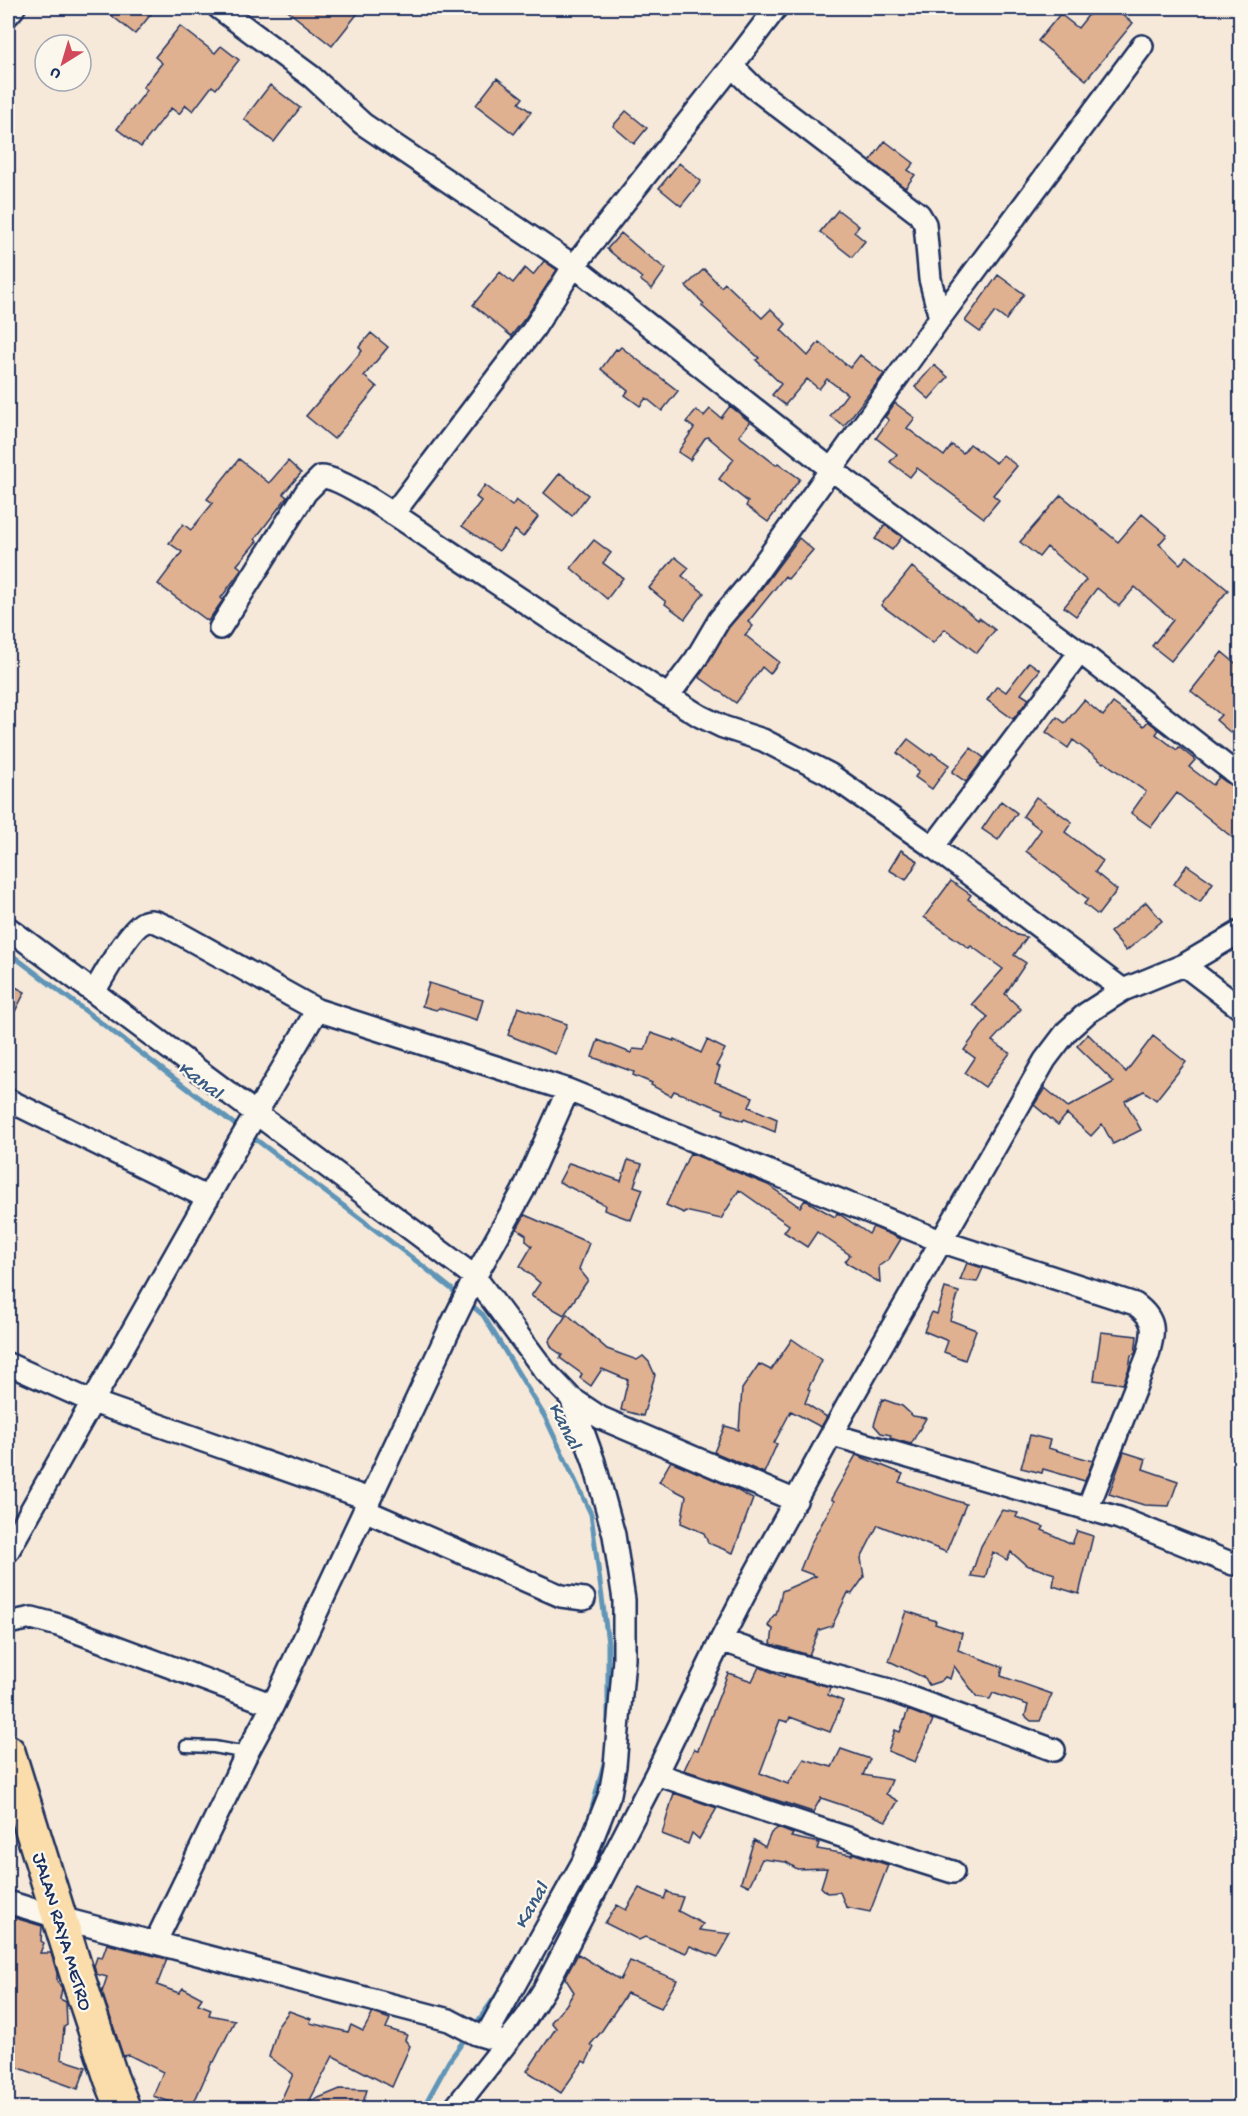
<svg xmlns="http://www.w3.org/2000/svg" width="1248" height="2116" font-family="'Gochi Hand',sans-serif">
<rect width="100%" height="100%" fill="#f6e9da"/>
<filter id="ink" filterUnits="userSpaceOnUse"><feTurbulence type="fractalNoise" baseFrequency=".0167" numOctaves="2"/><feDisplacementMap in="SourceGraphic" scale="12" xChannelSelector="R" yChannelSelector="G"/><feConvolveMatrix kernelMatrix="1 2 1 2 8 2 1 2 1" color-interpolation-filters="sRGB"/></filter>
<g filter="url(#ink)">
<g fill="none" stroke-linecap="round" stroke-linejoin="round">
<path stroke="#6195b7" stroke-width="5" d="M8,952L242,1130
M250,1135L419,1263L459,1295
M469,1303L483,1315L545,1417L591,1514L608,1643V1732
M589,1820L606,1756
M473,2028L501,1989
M423,2108L449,2061L467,2036"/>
</g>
<path fill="#e0b191" stroke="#1b2f5e" stroke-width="1.5" d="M102,8H156L135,34Z
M284,8H362L332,46Z
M1094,8H1112L1133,23L1086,80L1038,41L1060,14L1078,28Z
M180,26L215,53L221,46L239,60L216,89L212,86L193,111L186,105L179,114L171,108L141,147L117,129L147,90L143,87L162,63L155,57Z
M497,78L523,98L519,103L531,112L514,134L476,105Z
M270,85L300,108L274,142L244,119Z
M626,111L647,128L634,144L613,126Z
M885,141L914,163L908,170L915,175L905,188L870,161Z
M679,163L701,181L681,206L659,188Z
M838,210L859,226L854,232L865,241L852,257L820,232Z
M621,233L643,252L666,269L652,289L640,280L642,278L607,249Z
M544,261L557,270L526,317L511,336L473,305L500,272L513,283L525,268L533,275Z
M704,269L721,287L725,283L762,318L771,309L786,324L781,330L808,356L819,342L850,368L860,355L884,374L844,426L830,416L847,394L827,379L819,389L807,379L785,405L772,395L781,384L756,360L759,358L702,306L704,304L686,286Z
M998,275L1024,294L1006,320L995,312L980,332L965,321Z
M371,333L388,347L364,376L377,387L334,439L306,416L362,351L359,347Z
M621,347L678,391L662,411L646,398L640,406L625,395L628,391L601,369L616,349L618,350Z
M934,365L948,377L929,399L915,387Z
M895,403L915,418L907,428L944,456L952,445L963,453L970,444L996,463L1003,455L1017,466L993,495L999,500L984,518L917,468L910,477L890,462L897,454L876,438L889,420L885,417Z
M730,406L750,422L739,436L776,465L778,463L800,479L768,522L746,506L748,502L719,479L734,459L708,437L705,438L690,460L678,452L694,428L686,422L696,410L704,416L710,409L721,418Z
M239,459L269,483L288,461L301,473L283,494L287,497L255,539L257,541L237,565L242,569L221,598L223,600L208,621L158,584L182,552L169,543L183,524L191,530L213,503L207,499Z
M560,473L588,495L572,516L544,493Z
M485,485L512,506L516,500L538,517L523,537L515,530L499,551L462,526L481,501L476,497Z
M1061,495L1118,542L1142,514L1167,535L1159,544L1180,564L1187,556L1228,590L1171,661L1152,646L1173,620L1135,587L1119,606L1097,588L1076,616L1064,607L1086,580L1047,547L1039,557L1020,542Z
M885,525L902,537L892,550L875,539Z
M799,538L813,550L788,579L785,576L748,622L753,626L745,635L779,662L770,674L762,667L736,703L699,677L729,627L756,596Z
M594,540L611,553L603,563L623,578L607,599L571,568Z
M675,557L689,568L682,576L704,593L685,619L665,604L666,602L649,588Z
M912,567L978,620L979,618L995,630L977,653L945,629L933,643L881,605Z
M1222,652L1240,667V723L1231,733L1216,720L1221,715L1191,691Z
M1029,662L1040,670L1021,694L1029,699L1013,719L987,700L997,686L1006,692Z
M1084,700L1103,716L1113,703L1144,726L1148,721L1159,730L1156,734L1177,750L1179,747L1195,760L1189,767L1213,785L1219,777L1233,787L1240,789V829L1233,838L1177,793L1151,827L1131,813L1146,792L1104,762L1103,763L1073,740L1068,748L1046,732L1057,717L1065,723Z
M908,739L930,755L932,753L949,765L932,789L915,777L919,771L897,753Z
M971,748L984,758L966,782L952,772Z
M1036,797L1072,822L1065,832L1103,861L1095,872L1117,890L1098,915L1084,904L1088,899L1026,851L1041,830L1023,816Z
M1001,801L1017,813L998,840L982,829Z
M901,850L918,861L906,880L889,870Z
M1187,865L1213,883L1200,902L1174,884Z
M951,881L971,895L968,899L1017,935L1027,937L1014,955L1026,963L1005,994L1021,1009L992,1041L1010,1053L985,1087L965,1073L975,1058L964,1050L988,1017L972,1004L1003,969L971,946L969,948L924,917Z
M1146,902L1162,921L1126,951L1110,932Z
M8,983L25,992L8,1025Z
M429,983L483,1000L477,1020L439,1008L436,1010L422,1006Z
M518,1007L567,1024L555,1054L508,1035Z
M651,1033L674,1041L675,1039L701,1053L707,1040L725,1049L716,1066L720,1067L715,1082L753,1097L749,1107L777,1119L775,1132L744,1119L743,1121L723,1113L724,1110L674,1091L671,1096L651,1085L652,1083L633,1075L634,1072L592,1057L598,1040L631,1053L633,1049L645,1050Z
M1088,1034L1126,1072L1153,1036L1186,1062L1156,1100L1144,1091L1125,1101L1141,1130L1113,1144L1102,1124L1091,1136L1067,1114L1058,1125L1034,1105L1045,1088L1068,1107L1114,1082L1077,1046Z
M690,1153L768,1185L800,1207L805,1200L835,1217L837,1213L839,1214L869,1234L873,1227L901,1239L889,1259L879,1266L880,1283L845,1262L850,1255L817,1232L807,1247L784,1232L789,1225L739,1190L721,1219L685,1211L684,1213L666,1205Z
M628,1160L642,1164L634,1186L643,1189L631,1220L604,1210L605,1205L559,1182L569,1163L621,1181Z
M525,1215L589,1243L579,1269L588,1280L564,1315L531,1296L540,1283L520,1266L532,1246L526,1241V1235L517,1229Z
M967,1263L983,1268L977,1282L960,1280Z
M945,1288L959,1292L950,1320L976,1330L965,1360L944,1352L948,1341L924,1331L932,1312L937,1314Z
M567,1314L607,1349L637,1360L643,1356L649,1362L655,1375L643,1416L621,1410L628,1380L602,1369L591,1386L580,1378L582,1374L560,1358L562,1355L552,1348L549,1341Z
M1101,1332L1137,1336L1135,1354L1131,1355L1129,1368L1123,1384L1094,1380Z
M792,1339L822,1360L808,1389L810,1390L805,1403L827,1417L821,1427L791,1411L774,1443L777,1444L764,1473L714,1452L725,1426L739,1430L742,1389L759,1364L771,1370Z
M882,1399L902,1406L913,1416L926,1418L911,1444L890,1438L891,1435L881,1433L874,1425Z
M1030,1435L1050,1440L1048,1448L1093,1461L1085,1481L1043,1469L1042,1473L1021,1468Z
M1124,1452L1146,1459L1143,1469L1178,1481L1169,1506L1144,1505L1109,1494Z
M856,1455L903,1474L899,1482L966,1504L946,1552L878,1525L861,1558L864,1577L852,1594L848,1593L832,1626L819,1630L809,1655L771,1644L773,1629L768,1626L774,1615H776L782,1591L816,1576L800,1570L811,1543L834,1501L831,1499Z
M671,1461L731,1487L753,1499L733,1553L708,1543L704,1533L681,1523L686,1496L659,1482Z
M1002,1510L1018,1513L1016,1517L1044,1527L1042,1530L1072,1544L1077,1531L1093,1536L1079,1594L1053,1586L1055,1574L1026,1565L1011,1552L1007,1560L993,1552L985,1578L971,1576L981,1546Z
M906,1611L936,1621L935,1624L962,1633L958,1650L1003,1667L1001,1676L1052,1694L1040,1721H1031L1025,1716L1028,1705L993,1693L990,1699L977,1697L954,1666L950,1679L945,1677L941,1681L929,1685L925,1678L889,1661Z
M759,1667L784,1677L785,1675L830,1687L828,1695L843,1701L830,1732L790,1717L788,1722L780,1720L760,1773L788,1784L804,1759L832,1767L841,1749L870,1759L863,1775L892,1780L886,1794L898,1801L886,1821L869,1814L821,1798L813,1812L684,1770L694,1749L698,1750L728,1673L752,1681Z
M908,1710L933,1720L915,1762L888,1751L895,1730L900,1732Z
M674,1793L717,1808L699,1839L692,1833L688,1844L662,1834Z
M778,1828L793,1834L791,1837L819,1843L817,1849L852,1855V1853L888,1865L870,1912L846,1907L840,1892L827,1893L821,1887L827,1868L797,1869L786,1862L762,1859L749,1886L741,1882L754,1840L765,1847L771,1833Z
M639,1888L664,1899L667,1891L673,1895L683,1897L678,1911L703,1924L699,1930L731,1934L718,1957L690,1946L686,1953L645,1937L639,1940L605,1923L617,1905L626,1910Z
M8,1916L42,1926L41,1941L44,1943L40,1953H51L57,1973V1982L62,1988L60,1999L66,2002L67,2025L64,2027L61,2059L86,2067L78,2089L8,2064Z
M107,1944L167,1959L157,1985L179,1993L183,1988L202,1998L198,2004L211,2009L209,2015L235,2020L214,2062H212L191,2109L153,2096L163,2072L129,2055L123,2056L102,1992L107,1977L96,1974L94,1966L97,1957L102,1958Z
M578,1954L620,1980L630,1961L677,1980L661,2008L627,1993L601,2032L590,2045L594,2047L586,2063L583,2061L561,2093L527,2071L556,2028L551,2022L566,2005L574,1992L565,1978Z
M289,2011L311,2019L310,2023L348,2032L351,2025L363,2031L373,2013L390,2019L386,2028L407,2035L405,2040L410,2046L392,2087L333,2056L309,2102L340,2089L367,2090L361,2109H277L293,2074L269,2057L278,2026Z"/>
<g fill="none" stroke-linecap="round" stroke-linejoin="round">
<defs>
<path id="service" d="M186,1746L214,1747L247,1753"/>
<path id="minor" d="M219,8L312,77L363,124L574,266L832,470L1080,652L1240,777
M776,8L732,66L753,87L919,214L925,224L930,279L940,318
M8,15L14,8
M393,514L533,330L574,266L732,66
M220,628L306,492L321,477C344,476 424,535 447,550C531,606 615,663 700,716L723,727L763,740L829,774L933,847L1123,990
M668,696L696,659L719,620L746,588L940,318L1142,46
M933,847L1080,652
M8,928L475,1277L545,1371L571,1398L601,1418L796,1501
M1184,965L1240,1008
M94,992C103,977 130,927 145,922C153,919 160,924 168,927L317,1010L568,1090L943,1242L1135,1304C1157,1320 1154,1331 1148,1355L1087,1510
M8,1100L208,1198
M8,1364L93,1402L369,1499
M833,1435L1119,1518L1233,1564L1240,1560
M364,1510L561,1596L584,1599
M8,1551L238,1144L317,1010
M8,1623L32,1618L58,1625L273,1705
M721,1640L778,1660L889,1690L1054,1750
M656,1774C755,1807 853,1841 953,1872
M8,1902L60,1918L449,2020L476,2034L500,2041
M155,1943L247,1753L273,1705L451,1326L475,1277L523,1191L568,1090
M486,2036L583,1862L610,1794L615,1766L624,1659V1600L614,1535L594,1462L571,1398
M455,2108L526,2018L545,1988L656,1774L721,1640L756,1572L847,1406L1045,1060L1067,1031L1087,1013L1123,990L1184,965L1240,932"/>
<path id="trunk" d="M8,1752L80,1984L111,2078L123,2108"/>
</defs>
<use href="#service" stroke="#1b2f5e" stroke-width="15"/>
<use href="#minor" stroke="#1b2f5e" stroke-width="26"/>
<use href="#trunk" stroke="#1b2f5e" stroke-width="38"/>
<use href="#service" stroke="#fbf7ec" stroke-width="10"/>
<use href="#minor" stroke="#fbf7ec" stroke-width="21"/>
<use href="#trunk" stroke="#fbddab" stroke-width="33"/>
</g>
</g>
<g text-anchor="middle" stroke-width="4.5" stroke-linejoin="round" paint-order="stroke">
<g font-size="20" fill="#1b2f5e" stroke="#fbf7ec">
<text transform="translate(64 1931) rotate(73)" y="7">JALAN RAYA METRO</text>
</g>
<g font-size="21" font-style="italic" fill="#385a83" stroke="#fbf7ec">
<text transform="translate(201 1079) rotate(37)" y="7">Kanal</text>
<text transform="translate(566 1425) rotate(63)" y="7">Kanal</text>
<text transform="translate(530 1905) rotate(-60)" y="7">Kanal</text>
</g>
</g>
<rect width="1248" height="2116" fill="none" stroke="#fbf7ec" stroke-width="30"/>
<rect x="15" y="15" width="1218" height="2086" fill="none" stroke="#1b2f5e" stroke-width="2" filter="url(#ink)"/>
<g transform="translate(63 63) rotate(217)"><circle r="28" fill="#fbf7ec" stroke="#a1a7b3" stroke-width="1.5"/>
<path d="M0-4.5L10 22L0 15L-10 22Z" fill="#d1495b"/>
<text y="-9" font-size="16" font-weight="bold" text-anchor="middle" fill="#1b2f5e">U</text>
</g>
</svg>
